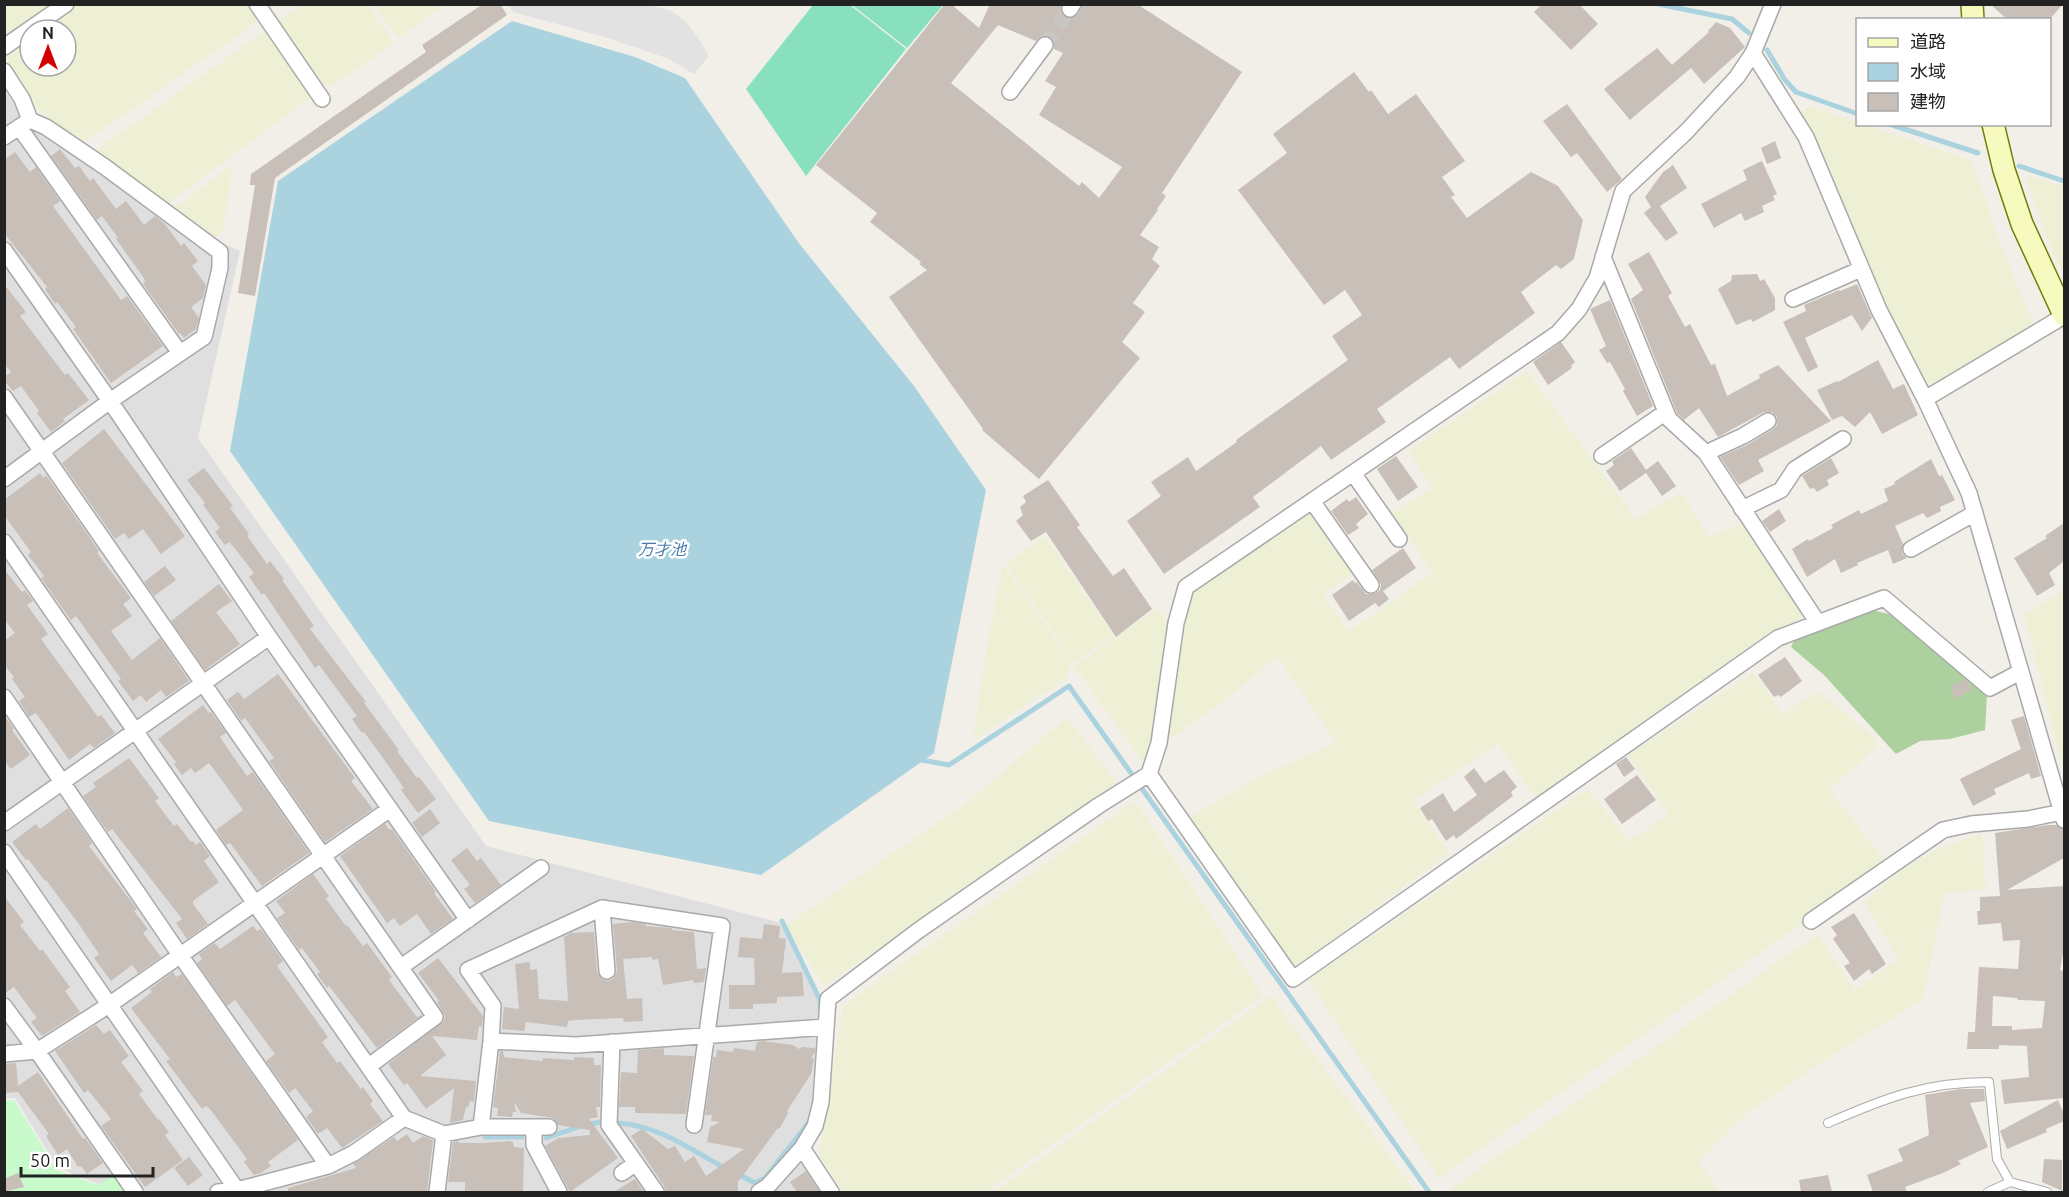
<svg xmlns="http://www.w3.org/2000/svg" width="2069" height="1197" font-family="Ubuntu,'Noto Sans JP',sans-serif">
<rect width="100%" height="100%" fill="#f2efe9"/>
<path fill="#e0dfdf" d="M4,90L13,103L42,118L210,238L240,251L198,438L486,846L781,923L819,1002L809,1151L836,1192H117L57,1167L15,1098H5Z"/>
<path fill="#eef0d5" d="M5,4H51V5L5,37Z
M75,5H250L260,20L82,144L35,107L5,56V53L30,36V66H66V30H38Z
M302,5H367L394,42L333,86H325L316,77L277,22Z
M374,5H445L398,38Z
M265,31L312,96L168,204L94,152Z
M1809,106L1857,122L1858,124L1865,125L1971,160L2004,253L2034,324L1929,390L1892,318L1814,136L1801,113Z
M228,168L232,170L223,230L220,234L215,236L208,233L174,209Z
M2029,176L2064,187V276L2052,251L2026,179Z
M1527,371L1636,519L1681,493L1709,536L1742,523L1806,616L1770,633L1536,798L1498,744L1413,801L1449,853L1296,967L1189,818L1262,775L1336,743L1277,656L1222,703L1165,742L1186,609L1195,589L1311,507L1356,571L1323,595L1349,631L1433,573L1391,514L1432,488L1408,451Z
M1045,536L1114,636L1075,662L1006,564Z
M1004,566L1073,663L1067,669L1068,677L976,738L974,732L987,646L1002,568Z
M2064,590V762L2061,763L2024,614Z
M1157,608L1171,628L1161,700L1147,763L1144,764L1078,671L1073,674L1072,671L1076,665Z
M1753,673L1783,714L1818,691L1869,732L1878,745L1830,790L1887,864L1439,1178L1308,980L1588,789L1629,841L1669,814L1628,755Z
M1067,717L1117,783L825,986L785,926L962,807Z
M1135,801L1263,995L985,1192H844L819,1156L843,1006Z
M1982,833L1986,889L1944,894L1923,999L1829,1057L1751,1110L1698,1161L1720,1192H1453L1451,1189L1818,934L1855,990L1899,959L1864,903L1894,875L1931,852Z
M1271,996L1416,1192H994Z"/>
<path fill="#add19e" d="M1872,610L1897,616L1987,696L1985,730L1950,739L1920,741L1896,754L1824,675L1791,647L1796,636Z"/>
<path fill="#c8facc" d="M14,1100L57,1170L98,1185L114,1175L127,1192H5V1101Z"/>
<path fill="#88e0be" d="M813,5H850L906,49L806,176L746,89Z
M852,5H943L907,48Z"/>
<path fill="#e2e2e2" d="M648,5L669,10L676,14L688,24L699,39L708,55V57L694,74L669,59L605,37L513,12L508,5Z"/>
<path fill="#aad3df" d="M512,21L635,57L685,78L798,242L914,386L986,490L934,753L761,875L489,821L230,451L278,181Z"/>
<g fill="none" stroke-linecap="round" stroke-linejoin="round">
<path stroke="#aad3df" stroke-width="5" d="M1658,4L1732,19L1749,33
M1767,50L1785,80L1796,92L1858,114
M1889,124L1978,153
M2019,166L2064,181
M916,759L949,765L1069,686L1429,1192
M782,921L820,1000L821,1011
M618,1123C660,1126 689,1149 725,1168
M485,1137H522
M546,1138L581,1126L600,1122
M736,1173L755,1183L765,1178L810,1121"/>
</g>
<path fill="#c7bfb8" fill-rule="evenodd" d="M483,4H500L507,15L275,178L255,296L238,293L255,185H250L251,174L426,52L422,45Z
M945,4H951L979,28L990,4H1061L1062,14L1070,19L1078,14L1083,4H1137L1242,72L1162,193L1166,196L1157,209L1158,210L1140,235L1159,247L1152,259L1160,266L1133,303L1145,312L1122,342L1140,358L1039,479L982,430L983,429L889,297L927,270L919,264L921,262L870,222L877,213L816,165ZM998,25L1036,41L1042,36L1050,37L1054,42V49L1063,53L1045,81L1056,87L1039,115L1122,167L1099,198L1082,182L1079,186L951,83Z
M1542,4H1579L1598,24L1571,50L1534,12Z
M1990,4H2063L2049,20H2008Z
M1716,22L1730,28L1745,47L1704,84L1691,68L1630,120L1604,89L1657,48L1672,65L1709,32L1708,31Z
M1354,72L1369,92L1371,90L1388,114L1416,94L1465,161L1442,177L1455,195L1451,197L1467,218L1531,172L1558,186L1583,220L1574,259L1561,269L1556,265L1521,292L1535,313L1459,369L1450,357L1377,409L1386,422L1331,460L1321,446L1253,497L1260,507L1164,574L1127,521L1161,496L1151,482L1188,457L1196,471L1237,442L1236,440L1348,360L1332,336L1362,315L1345,290L1324,305L1238,190L1287,153L1273,134Z
M1567,104L1622,179L1607,192L1577,153L1571,157L1543,121Z
M1775,141L1781,158L1767,164L1761,148Z
M60,149L75,168L79,166L90,181L93,178L116,209L126,201L144,225L155,216L164,223L181,246L184,243L198,261L192,266L206,285L203,298L191,307L199,318L196,329L184,338L180,333L179,334L143,284L145,282L144,278L116,239L118,238L102,216L97,220L51,156Z
M15,152L30,172L36,167L60,201L53,206L121,300L127,296L163,346L111,383L73,329L76,327L57,302L55,304L45,289L47,287L4,233V160Z
M1762,161L1777,194L1773,196L1775,200L1762,206L1764,212L1745,221L1741,213L1714,228L1701,204L1747,180L1743,170Z
M1673,165L1687,188L1660,206L1678,233L1666,241L1644,213L1651,207L1645,197L1663,172Z
M1649,252L1672,293L1668,296L1685,327L1690,324L1711,365L1715,364L1727,396L1760,378L1759,375L1778,365L1831,421L1758,460L1764,471L1739,485L1720,457L1747,445L1773,429L1777,425V417L1772,412H1764L1718,437L1699,408L1684,420L1677,413L1631,299L1643,290L1628,264Z
M1757,274L1760,281L1764,279L1775,298V310L1753,322L1751,319L1736,325L1718,289L1731,281L1732,275Z
M4,284L26,312L20,316L65,375L68,373L89,400L63,419L65,421L51,432L37,413L39,411L21,386L13,391L4,380V377L11,372L4,364Z
M1857,284L1872,318L1862,331L1852,315L1805,338L1818,367L1808,372L1783,322L1806,311L1804,305L1839,290L1840,291Z
M1610,300L1653,406L1637,416L1623,391L1625,389L1610,362L1607,363L1599,350L1606,346L1590,309Z
M1561,342L1575,362L1571,366L1572,368L1548,385L1533,362Z
M1878,360L1893,389L1904,384L1918,415L1882,434L1870,412L1855,427L1842,416L1832,420L1817,390L1837,381L1838,382Z
M104,429L185,536L161,554L143,529L129,539L124,533L115,539L62,463Z
M1631,448L1646,470L1658,461L1676,486L1662,496L1646,473L1620,491L1606,471L1614,465L1612,461Z
M1396,456L1418,487L1398,501L1377,469Z
M1831,458L1839,473L1827,480L1829,485L1817,492L1814,488L1810,489L1802,476Z
M1931,459L1939,476L1942,475L1955,500L1940,507L1941,511L1927,518L1923,513L1895,526L1903,544L1902,553L1907,558L1893,564L1888,550L1857,563L1858,565L1841,573L1835,559L1807,577L1792,549L1808,539L1809,541L1833,528L1831,525L1859,510L1861,514L1888,501L1884,489L1895,484L1894,482Z
M204,468L233,506L230,508L249,534L247,536L267,564L270,561L284,579L282,580L314,626L310,629L366,702L364,703L399,750L397,751L417,778L419,777L436,799L418,813L401,790L404,788L388,765L364,732L362,733L352,719L357,716L319,665L315,668L264,593L262,595L249,577L254,573L233,546L229,542L225,545L215,532L220,528L203,505L205,503L187,480Z
M40,473L43,478L46,475L99,551L97,553L131,598L123,604L132,616L111,631L132,660L160,638L189,681L166,697L161,690L146,702L141,695L133,701L118,681L121,679L76,616L71,620L41,578L44,576L28,555L31,552L4,515V500Z
M1048,480L1080,525L1077,527L1113,576L1124,568L1152,609L1116,637L1046,532L1031,541L1016,521L1023,515L1020,507L1026,502L1023,496Z
M1356,497L1368,514L1356,524L1359,528L1348,535L1331,511L1347,499L1349,502Z
M1779,509L1786,521L1770,532L1762,521Z
M2064,523V561L2049,573L2055,585L2037,596L2014,558L2047,538L2045,536Z
M1403,548L1416,568L1383,591L1389,599L1379,607L1375,603L1349,621L1332,595L1353,580L1355,583L1357,582L1366,594L1376,593L1380,590L1381,584L1372,570Z
M165,566L176,580L154,596L144,582Z
M4,569L22,592L25,590L33,601L27,605L48,634L41,639L98,717L101,715L115,733L94,748L90,744L69,760L36,713L29,717L19,701L25,697L12,679L14,677L4,665V641L15,633L4,619Z
M219,584L232,601L216,612L240,644L205,670L171,621Z
M1785,657L1802,681L1781,697L1778,695L1774,697L1758,675Z
M278,674L355,778L351,781L373,809L325,842L269,761L274,758L245,718L241,721L227,700L238,692L244,699Z
M1965,679L1973,689L1956,699L1949,687Z
M203,705L209,713L211,712L226,733L220,737L230,752L247,776L253,772L309,853L262,886L230,843L226,845L216,830L243,810L229,790L209,763L195,773L191,768L182,775L174,764L176,762L158,739Z
M4,715L14,729L12,730L30,755L11,769L4,761Z
M2024,716L2041,776L2031,779L2029,773L1994,789L1996,794L1973,806L1960,779L2021,749L2011,720Z
M1626,757L1635,769L1624,777L1616,764Z
M129,758L159,798L155,801L174,826L177,824L191,842L193,841L196,845L200,842L210,856L204,861L219,882L193,901V904L208,924L187,939L176,923L182,919L112,829L108,832L83,796L96,787L93,783Z
M1474,768L1485,783L1504,770L1517,787L1511,792L1513,796L1456,839L1454,835L1446,841L1432,819L1428,821L1420,808L1443,793L1454,812L1477,795L1464,777Z
M1637,775L1656,800L1622,824L1604,799Z
M68,808L92,843L89,846L137,909L134,911L148,929L143,933L161,957L138,973L132,965L111,981L94,958L99,954L78,923L46,880L45,881L28,859L26,860L12,842L36,824L40,829Z
M430,809L440,823L422,837L412,823Z
M385,824L390,830L392,829L436,892L434,893L453,919L431,934L417,914L400,926L394,918L387,923L340,856Z
M2048,825H2056L2064,829V858L2007,890L2064,886V948L2060,970L2064,971V1098L2004,1104L2001,1080L2029,1077L2027,1046L1999,1045V1049H1967L1968,1032H1975L1979,967L2018,969L2020,940L2003,941L2001,923L1978,925L1977,911H1980V897L2000,896L1995,833ZM1993,996L2017,998L2018,1000L2045,1001L2042,1028L2012,1030V1026H1992Z
M467,848L477,861L481,858L501,885L475,903L464,889L470,885L451,860Z
M313,874L329,896L326,899L346,926L347,925L363,946L367,943L392,977L389,980L413,1012L417,1017L422,1015L377,1048L329,986L327,988L317,974L320,972L302,948L299,950L277,918L285,913L276,901Z
M4,896L24,922L20,925L40,951L42,949L70,987L65,991L80,1012L42,1036L31,1022L37,1018L14,987L4,994Z
M1854,913L1886,964L1872,974L1869,969L1854,981L1844,966L1850,963L1833,939L1837,935L1831,927Z
M632,922L646,924V926L672,928V930L694,932L697,969L706,968L704,982L694,983L693,980L663,985L658,959L652,960V957L623,959L627,999L642,998L643,1021L624,1022L623,1018L575,1020L568,1021L567,1027L526,1022L524,1031L502,1029L504,1007L519,1009L515,964L530,962V970L537,969L539,999L568,1001L564,937L571,933L594,932L597,972L602,979L608,981L613,979L617,971L613,924Z
M764,924L780,926L779,938L786,939L782,973L802,972L804,996L777,997V1003L753,1004V1009H729V985H755L754,958L738,957L740,937L762,939Z
M253,926L257,931L261,929L283,961L277,966L328,1037L322,1042L337,1063L340,1061L361,1089L363,1087L373,1101L370,1104L383,1121L342,1148L327,1128L318,1134L306,1117L313,1111L295,1088L289,1093L266,1061L275,1054L235,1000L227,1006L197,963L202,959L199,954L215,943L220,949Z
M438,958L483,1016L482,1027L479,1026L477,1040L432,1036L446,1055L420,1076L476,1081L474,1102L470,1101L468,1107H466L463,1120L450,1123L454,1088L426,1109L407,1083L404,1085L388,1064L444,1021L445,1016L437,1002L439,1001L418,973Z
M173,972L176,977L182,974L298,1140L268,1162L271,1166L261,1173L254,1175L244,1162L247,1159L210,1109L206,1106L202,1109L166,1061L170,1059L131,1008L152,992L150,989Z
M96,1025L104,1034L110,1030L129,1056L121,1062L143,1091L139,1094L158,1120L159,1119L169,1132L165,1135L183,1160L145,1187L101,1126L111,1119L88,1090L84,1093L55,1051Z
M763,1041L793,1045L799,1049L802,1047L815,1048V1053L811,1057L814,1059L811,1074L787,1111L788,1113L780,1128L777,1129L738,1182V1192H666L664,1186L631,1136L642,1129L668,1149L675,1146L685,1162L694,1156L706,1176L744,1149L707,1142L710,1127L720,1122L711,1121L712,1115H705L713,1057H716L717,1050L733,1052L734,1048L755,1051L757,1042Z
M664,1048V1055L694,1056L686,1114L635,1113V1107H619L621,1072L637,1073L638,1050Z
M500,1051H503L504,1057L542,1061L543,1058L574,1060V1057L594,1058V1065H601L600,1107H596L598,1117L589,1119L618,1158L570,1192L545,1146L558,1138L590,1135V1130L558,1125L553,1118L521,1113L514,1102L516,1112H513L512,1117L497,1116L498,1108L493,1107Z
M16,1063L18,1086L38,1072L83,1139L85,1138L103,1163L87,1174L81,1166L78,1167L67,1149L58,1155L46,1136L49,1134L18,1092L4,1093V1064Z
M1960,1089H1984L1985,1101L1970,1103L1988,1147L1958,1161L1961,1164L1943,1173L1905,1187L1907,1192H1873L1867,1175L1903,1161L1898,1149L1929,1135L1925,1095Z
M2058,1100L2064,1114V1121L2046,1129L2047,1132L2007,1149L2000,1131Z
M407,1134L413,1143L423,1136L433,1140L427,1192H288V1188L356,1168L353,1164L394,1137L397,1141Z
M459,1141V1143H483L509,1141L513,1142L514,1147L524,1148L523,1192H465V1182H448L453,1142Z
M189,1157L203,1175L188,1186L174,1168Z
M2044,1159L2062,1160V1191L2042,1182Z
M806,1171L820,1192H797L790,1182Z
M18,1173L24,1187L4,1192V1179Z
M1828,1175L1832,1192H1801L1799,1180Z
M635,1179L644,1192H614Z"/>
<g fill="none" stroke-linecap="round" stroke-linejoin="round">
<path stroke="#c8c6c1" stroke-width="15" stroke-dasharray="15 8" stroke-linecap="butt" d="M1045,45L1070,9"/>
<defs>
<path id="lane" d="M1828,1123C1885,1098 1926,1082 1989,1082L1997,1159L2010,1182
M1988,1192L2010,1182L2047,1192"/>
<path id="street" d="M257,4L322,99
M1070,9L1073,4
M4,47L66,4
M1753,53L1806,137L1879,310L1925,399L1969,493L2064,820
M4,71L22,99L30,120L46,127L105,167L220,252V268L204,337L110,401L4,479
M1010,92L1045,45
M19,127L180,353
M4,137L27,122
M4,250L110,401L269,637L468,920
M1603,257L1669,419L1706,453L1818,623
M1793,299L1861,269
M4,397L435,1017L369,1066
M1925,399L2064,316
M1706,453L1743,436L1768,421
M1602,456L1666,412
M1353,473L1399,539
M1312,501L1371,585
M1742,509L1781,490L1795,469L1843,439
M4,542L404,1118
M1911,549L1975,513
M4,697L180,955L328,1166
M1149,774L1293,979L1778,638L1884,598L1990,688L2020,672
M4,823L269,637
M4,852L237,1190
M602,908L607,971
M1811,921L1943,830L1971,824L2028,819L2062,812
M401,967L541,868
M4,1006L37,1051L109,1005L390,809
M491,1041L576,1045L826,1027
M612,1042L609,1125L656,1192
M4,1054L37,1051L135,1192
M481,1127L491,1041L493,1006L468,970L602,908L722,926L694,1125
M534,1129V1145L559,1192
M802,1148L831,1192
M622,1173L636,1163
M218,1192L237,1190L328,1166L354,1153L404,1118L444,1134L481,1127H549
M437,1192L444,1134
M759,1192L768,1186L802,1148L815,1126L821,1102L828,999L919,930L1098,806L1149,774L1159,743L1176,623L1186,587L1558,333L1579,309L1597,278L1623,191L1686,132L1737,77L1753,53L1773,4"/>
<path id="secondary" d="M1972,4L1973,20
M1993,124L2004,170L2022,224L2064,315"/>
</defs>
<use href="#lane" stroke="#a9a9a9" stroke-width="10"/>
<use href="#street" stroke="#a9a9a9" stroke-width="18"/>
<use href="#secondary" stroke="#707d05" stroke-width="24"/>
<use href="#lane" stroke="#fff" stroke-width="8"/>
<use href="#street" stroke="#fff" stroke-width="15"/>
<use href="#secondary" stroke="#f7fabf" stroke-width="21"/>
</g>
<g text-anchor="middle" stroke-width="5" stroke-linejoin="round" paint-order="stroke">
<g font-size="16" font-style="italic" fill="#4a7aab" stroke="#fff">
<text x="662" y="555">万才池</text>
</g>
</g>
<rect width="2069" height="1197" fill="none" stroke="#222222" stroke-width="12"/>
<rect x="1856" y="18" width="195" height="108" fill="#ffffff" stroke="#a7a7a7" stroke-width="1.5"/>
<rect x="1868" y="38" width="30" height="9" fill="#f7fabf" stroke="#a7a7a7" stroke-width="1.5"/>
<text x="1910" y="48" font-size="18" fill="#222222">道路</text>
<rect x="1868" y="63" width="30" height="18" fill="#aad3df" stroke="#a7a7a7" stroke-width="1.5"/>
<text x="1910" y="78" font-size="18" fill="#222222">水域</text>
<rect x="1868" y="93" width="30" height="18" fill="#c7bfb8" stroke="#a7a7a7" stroke-width="1.5"/>
<text x="1910" y="108" font-size="18" fill="#222222">建物</text>
<g transform="translate(48 48)"><circle r="28" fill="#ffffff" stroke="#a7a7a7" stroke-width="1.5"/>
<path d="M0-4.5L10 22L0 15L-10 22Z" fill="#d40000"/>
<text y="-9" font-size="16" font-weight="bold" text-anchor="middle" fill="#222222">N</text>
</g>
<path d="M21 1167v9h132v-9" fill="none" stroke="#222222" stroke-width="3"/>
<text x="30" y="1167" font-size="18" fill="#222222" stroke="#ffffff" stroke-width="4.5" paint-order="stroke">50 m</text>
</svg>
